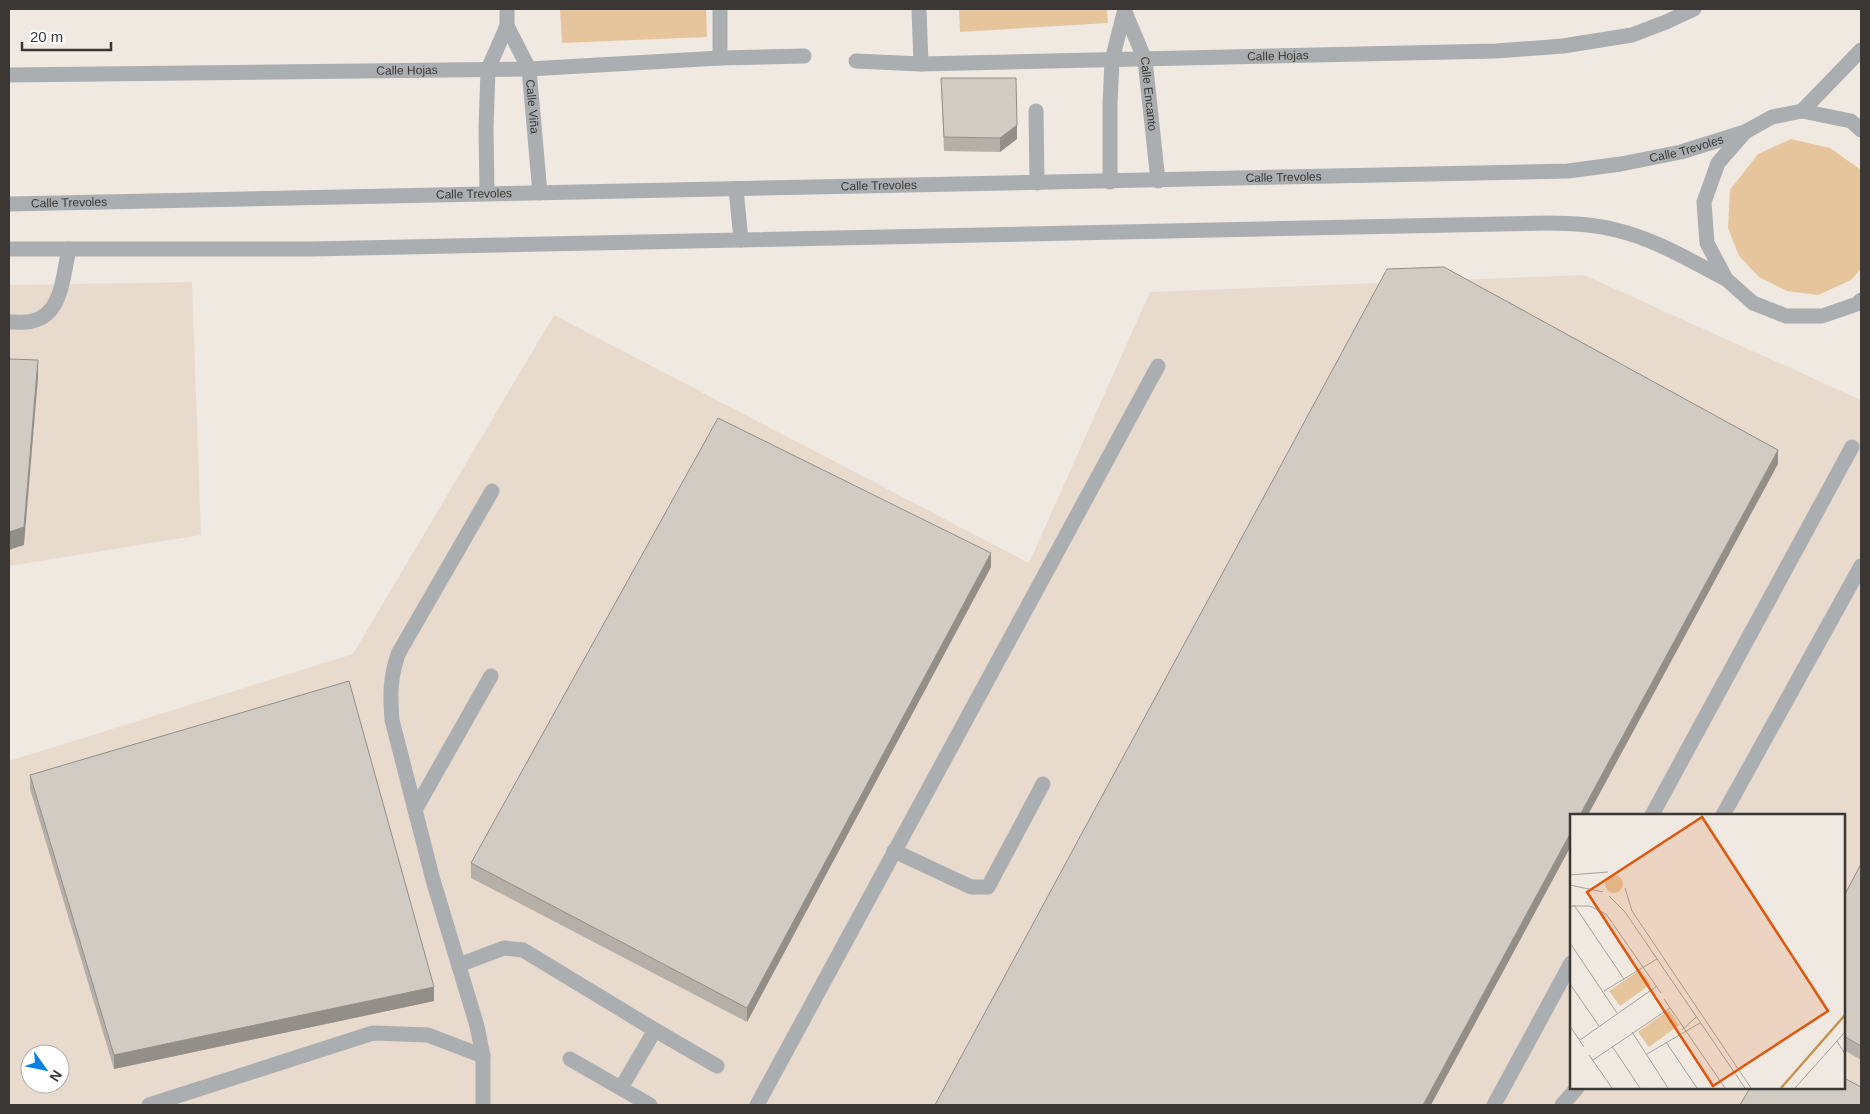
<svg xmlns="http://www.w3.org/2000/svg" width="1870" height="1114" font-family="Helvetica,sans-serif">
<rect width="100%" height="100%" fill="#f0e9e1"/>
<path fill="#e8dbcd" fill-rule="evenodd" d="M1584,275L1861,400V1105H9V761L353,654L554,315L1029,563L1150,292ZM1571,815H1844V1088H1571ZM30,1054H60V1084H30Z
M192,282L201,535L9,566V285Z"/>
<path fill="#e6c59c" d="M560,9H706L707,37L562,43Z
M959,9H1107L1108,23L960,32Z
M1791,139L1830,148L1861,170V269L1851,280L1818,295L1787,291L1759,277L1739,256L1728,228L1730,190L1758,154Z"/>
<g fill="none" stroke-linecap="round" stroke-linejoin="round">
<g stroke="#abaeb1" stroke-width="15">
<path d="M720,9V58"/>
<path d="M919,9L921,64"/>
<path id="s1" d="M1125,12L1145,60L1158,181"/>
<path id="s2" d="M507,26L529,69L540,193"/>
<path id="s3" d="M856,61L921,64L1496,51L1563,46L1632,35L1666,22L1694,9"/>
<path id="s4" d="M9,75L529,69L720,58L804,56"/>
<path d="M1036,111L1037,183"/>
<path d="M1802,111L1861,50"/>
<path d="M1861,130L1851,121L1802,111L1772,117L1745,132L1718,163L1704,202L1707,243L1726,279L1753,303L1786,316H1822L1857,304L1861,300"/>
<path d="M1110,182V104L1112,60L1125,9"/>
<path d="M736,189L741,240"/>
<path d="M487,193L486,129L488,69L507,26V9"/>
<path id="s5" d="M9,204C529,192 1048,183 1568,171L1621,164L1681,152L1745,132"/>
<path d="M9,249H311L1547,223C1570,223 1593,224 1616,230C1655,239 1691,261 1726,279"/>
<path d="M9,322C16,322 25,323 32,321C63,315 63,274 69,249"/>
<path d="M415,810L491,676"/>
<path d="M1652,815L1852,447"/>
<path d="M1723,815L1861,566"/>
<path d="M894,851L971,887H988L1043,784"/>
<path d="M459,965L504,948L523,950L655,1030L717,1066"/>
<path d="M570,1059L650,1105"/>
<path d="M621,1088L655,1030"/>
<path d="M149,1105L373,1033L428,1035L483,1056"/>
<path d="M483,1105V1056L477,1026L433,880L392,720C390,693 390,680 398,654L492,491"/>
<path d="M757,1105L1158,366"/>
<path d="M1494,1105L1571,963"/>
<path d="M1562,1105L1577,1088"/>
</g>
</g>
<path fill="#b5afa8" d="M941,78L1017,139L1000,152L944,151Z
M991,567L747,1022L471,878V863Z
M30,775L434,1001L114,1069L30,789Z
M1861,864V1060L1844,1050V896Z"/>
<path fill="#938e88" d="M1017,125V139L1000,152V138Z
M38,360V378L24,545L9,550V532Z
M1778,450V464L1588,815H1580Z
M991,553V567L747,1022V1008Z
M1571,832V846L1431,1105H1423Z
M434,987V1001L114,1069V1055Z"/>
<path fill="#d2cbc3" stroke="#938e88" d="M941,78H1016L1017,125L1000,138L944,137Z
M1444,267L1778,450L1580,815H1571V832L1423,1105H935L1387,269Z
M9,359L38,360L24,527L9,532Z
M718,418L991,553L747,1008L471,863Z
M349,681L434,987L114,1055L30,775Z
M1861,864V1046L1844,1036V896Z
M1844,1078L1861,1087V1105H1740L1750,1088H1844Z"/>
<g text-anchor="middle" stroke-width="4" stroke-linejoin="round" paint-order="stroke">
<g font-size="12" fill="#3a3734" stroke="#fff">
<text dy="4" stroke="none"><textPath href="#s3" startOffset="422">Calle Hojas</textPath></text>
<text dy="4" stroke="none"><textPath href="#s4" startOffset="398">Calle Hojas</textPath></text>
<text dy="4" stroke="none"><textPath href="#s1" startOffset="86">Calle Encanto</textPath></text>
<text dy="4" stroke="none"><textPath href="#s2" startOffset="86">Calle Viña</textPath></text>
<text dy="4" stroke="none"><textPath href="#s5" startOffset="1680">Calle Trevoles</textPath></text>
<text dy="4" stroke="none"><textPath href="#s5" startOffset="1275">Calle Trevoles</textPath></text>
<text dy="4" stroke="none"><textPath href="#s5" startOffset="870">Calle Trevoles</textPath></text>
<text dy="4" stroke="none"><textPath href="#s5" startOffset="465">Calle Trevoles</textPath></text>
<text dy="4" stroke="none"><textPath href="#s5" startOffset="60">Calle Trevoles</textPath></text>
</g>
</g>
<g transform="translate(1570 814)">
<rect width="275" height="275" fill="#f0e9e1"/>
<path d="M35 70a9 9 0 1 1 18 0a9 9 0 1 1-18 0ZM70,156L81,170L50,192L39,177ZM99,196L109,211L79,233L68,218Z" fill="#e6c59c"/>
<path fill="none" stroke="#c59353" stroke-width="2.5" d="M211,274L275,201"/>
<path fill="none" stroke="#a7a29c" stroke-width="1" d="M0,61L38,58M0,71L33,78M55,74L62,97L181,274M39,82L55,98L175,274M4,91L54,165M0,92H20L36,100L91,179M0,129L47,199M0,170L29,212M34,177L87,145M94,185L155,274M0,212L14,233M112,216L126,203M62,218L98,274M10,226L87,172M267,227L275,240M96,228L127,274M42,232L70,274M77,240L130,209M19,241L42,274M23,246L100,194M225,274L275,218"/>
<path fill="#df570e" fill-opacity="0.15" stroke="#df570e" stroke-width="2.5" d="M132,3L258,197L143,272L17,78Z"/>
<rect width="275" height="275" fill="none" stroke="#3a3734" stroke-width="2.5"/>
</g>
<rect width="1870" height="1114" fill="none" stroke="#3a3734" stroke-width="20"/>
<g transform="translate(45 1069) rotate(123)"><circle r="24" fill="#ffffff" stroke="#b0afae"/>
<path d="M0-4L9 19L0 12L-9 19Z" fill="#0780e6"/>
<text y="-8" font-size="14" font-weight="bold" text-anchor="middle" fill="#3a3734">N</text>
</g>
<path d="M22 42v8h89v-8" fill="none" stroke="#3a3734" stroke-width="2.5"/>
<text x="30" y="42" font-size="15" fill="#3a3734" stroke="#ffffff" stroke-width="4" paint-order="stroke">20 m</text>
</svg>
